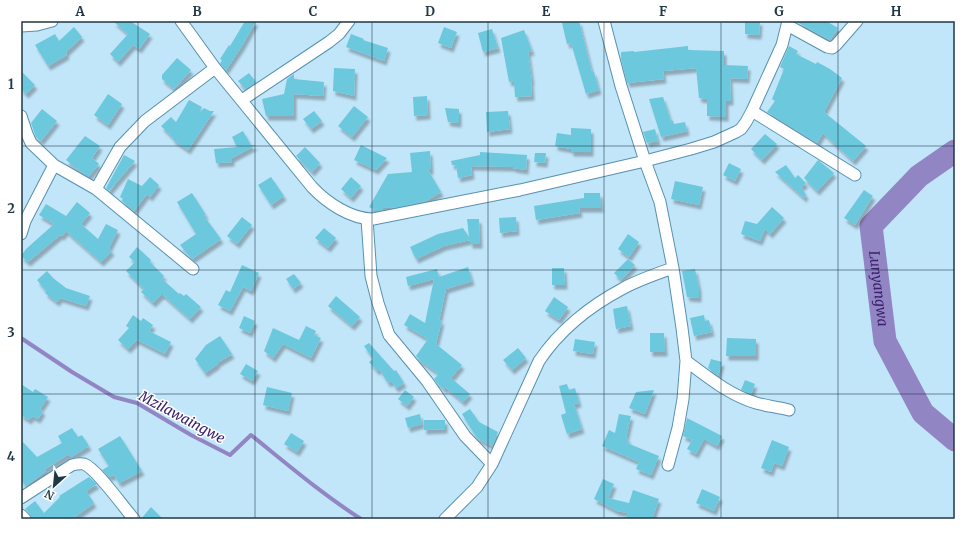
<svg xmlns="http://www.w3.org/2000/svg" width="976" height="540" font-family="Merriweather,serif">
<defs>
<filter id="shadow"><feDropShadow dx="2.5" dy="4.5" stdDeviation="1" flood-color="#0004"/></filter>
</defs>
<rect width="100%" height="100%" fill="#c1e5f9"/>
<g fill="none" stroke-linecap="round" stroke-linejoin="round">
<path stroke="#9285c3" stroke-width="4" d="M21,338L72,372L114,397L137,403L191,435L230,455L251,435C287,464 322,494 361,519"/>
<path stroke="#9285c3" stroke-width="23" id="s1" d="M955,151L919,176L871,226L885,341L923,413L955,440"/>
</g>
<path fill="#6cc8dc" filter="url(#shadow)" d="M113,21H130L150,34L139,49L133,45L118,62L110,54L128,34Z
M245,21H256L242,46L226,70L220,64L222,60L220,59L229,45L230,46Z
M572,21H579L592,72H594L599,90L586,94L571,43L567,44L562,23Z
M745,21H760L759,35L745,34Z
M795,21H826L838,28L830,40Z
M74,27L82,37L66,52L67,55L48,66L35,45L55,34L59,41Z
M444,27L457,32L451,48L438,43Z
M492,29L498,48L483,52L478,33Z
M524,30L532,51L528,52L532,81H531L532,96L515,97L514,81L509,82L501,38Z
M351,34L364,39L363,40L388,48L384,61L346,47Z
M688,46V50L724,51V65L748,66L747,79L730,78L731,101H726V117L707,116V99L699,98L696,68L663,71L664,79L627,83L621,59V52L634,51V52Z
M789,46L798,51L796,54L816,64L817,62L830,69L842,78L824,112L866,146L853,161L823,133L817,143L767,112L775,101L772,99L784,69L780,67Z
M177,58L191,70L174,89L162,79V75Z
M334,68L355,69L354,96L333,91Z
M21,71L35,85L26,94L21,89Z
M249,73L256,82L245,89L238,81Z
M294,74V79L324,82L323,96L294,94V116H266L262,99L284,94L287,79Z
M108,94L122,104L108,125L94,115Z
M427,96L428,115L414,116L413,97Z
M663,97L671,121H673L674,124L685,122L687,131L661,137L649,99Z
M189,100L202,107L199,113L204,108L210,111H214L188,150L172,139L173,138L161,126L171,117L176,122Z
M354,106L368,117L352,137L338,126Z
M445,108L459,109V123L448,122Z
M42,109L57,121L41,141L36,137L31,123Z
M314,111L322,121L311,129L303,119Z
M508,111L510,129L487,132L486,112Z
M571,128L591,129V152H571V149L555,146L557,133L571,135Z
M655,129L658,141L647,143L643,132Z
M243,131L251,145H256L232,158V162L216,163L214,149L237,147L232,137Z
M765,134L777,144L762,160L751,149Z
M85,136L100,146L92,158L99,164L88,177L66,160Z
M361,145L387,158L376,170L354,160Z
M305,147L320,163L312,172L296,156Z
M430,151L431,170H428L441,192L426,201L400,207L383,208L382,210L377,211L369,207L388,174L412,172L410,153Z
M480,152L527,155L526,170L513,168V167L471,166L472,175L458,178L456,165H452L451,161L480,155Z
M535,153H546L545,163L534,162Z
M124,155L135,161L109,191L106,188Z
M818,160L834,173L817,191L804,178Z
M729,163L741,169L735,181L723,175Z
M786,165L795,178L798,175L806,183L801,187L806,195L804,198L775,172Z
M150,177L159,185L150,197L147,194L134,211L122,201L123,199L120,197L128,179L142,186Z
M271,177L284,196L271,205L258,185Z
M351,177L361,186L351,198L341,189Z
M675,181L703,187L699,205L671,199Z
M864,190L873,196L855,225L844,218Z
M192,193L206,215L204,216L221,239L192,259L180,245L196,234L177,202Z
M584,193H600L601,208H579L580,213L536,220L534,206L584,198Z
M77,202L90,213L81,224L98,239L106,224L118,230L109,248L112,251L101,262L66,231L62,236L60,235L28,262L21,256L26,249L54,224L39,215L46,204L66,216Z
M772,207L784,218L770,234L765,229L760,241L741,234L745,221L757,224Z
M242,217L252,225L237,244L227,236Z
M516,217L517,231L500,233L499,218Z
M467,219H479L480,244H470V240L444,246L416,259L410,247L438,234L463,228L469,237Z
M324,228L336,238L328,248L315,238Z
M628,234L639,242L629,257L618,249Z
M137,247L151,260L150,262L164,276L162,279L179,294L180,293L184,296L186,294L201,307L190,319L163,295H161L153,303L141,292L144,289L126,271L135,262L129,257Z
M628,259L635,265L621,280L614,273Z
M242,265L259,273L251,291L243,287L230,311L218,305L226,290L230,292Z
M468,267L472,281L446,289L439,321L442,320L436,344L462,365L451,378L470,394L463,402L445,387V390L437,383L434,379L438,375L435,371L419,360L416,356L428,339L404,325L410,314L425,323L434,279L408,286L406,277L437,269L439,277Z
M552,268H564L565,285H552Z
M695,269L699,288V298L687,297L682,271Z
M47,271L53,278L66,288L90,296L86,306L60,298L57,302L45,293L46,291L37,280Z
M294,274L301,283L293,289L286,279Z
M336,296L360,317L352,326L328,306Z
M554,297L568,307L559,320L545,311Z
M627,306L631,326L616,329L613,309Z
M133,315L141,321L143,318L153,325L149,331L171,342L165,354L137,340L128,349L118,340L129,328L126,326Z
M704,315L705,321L709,320L712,332L694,336L690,318Z
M244,316L255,321L250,333L239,328Z
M306,326L316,331L314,335L321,338L311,358L283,344L273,358L264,351L273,328L299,340Z
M650,333H664L665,352H650Z
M220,336L232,354L217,363L218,364L205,373L195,359L206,345Z
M727,338L756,339V356H726Z
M575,339L595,342L593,354L573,351Z
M369,343L394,371L396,370L404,383L396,388L391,381L388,383L379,369L377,371L369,362L373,359L364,346Z
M518,348L526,358L512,370L503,360Z
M711,359L722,362L718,376L708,368Z
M246,364L258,371L252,381L240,374Z
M745,380L755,384L751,394L741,390Z
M21,384L33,392L35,389L48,397L40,409L43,411L38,419L32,416L29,420L21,415Z
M567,384L569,390L575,388L579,403L574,404L582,429L567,434L561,415L566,413L559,386Z
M267,387L292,393L288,411L263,405Z
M405,390L414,397L407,406L398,399Z
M654,390L645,414L629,408L636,392Z
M470,409L479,422L498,432L492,446L477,438L462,414Z
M420,414L422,424L408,428L405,418Z
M619,414L631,416L626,438L629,439L627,443L659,456L651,475L636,469L639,462L602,446L609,430L615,433Z
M687,418L722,436L717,446L704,439L696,454L687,449L692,440L683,436Z
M424,420H445V429L424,430Z
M72,428L78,437L82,435L89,446L71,457L69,454L45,469L46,471L26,486L21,480V440L37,457L62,443L58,436Z
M291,433L304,441L297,452L284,444Z
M120,436L142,471L119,483L114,475L109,477L102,470L109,466L98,449Z
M772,440L789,447L782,466L774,463L771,472L761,468Z
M89,477L97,484L86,491L94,503L72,519H32L30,514L25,509L35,501L44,513L60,497L59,496Z
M603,479L614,484L608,498L629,503L633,490L659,499L652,519H626L628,513L617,511L594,499Z
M702,489L720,497L714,511L696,503Z
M151,507L163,519H141Z"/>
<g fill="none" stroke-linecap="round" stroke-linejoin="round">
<defs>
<path id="minor" d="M181,21L215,68L312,187C327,203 351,219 373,219L520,190L645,161L691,149L714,142L736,132L741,129L746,122L752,111L782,45L788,21
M604,21L621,86L645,161L660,202L673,268L682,328L686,361L683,399L678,428L668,465
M787,25L827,47L832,48L836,45L857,21
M21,26L37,25L52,21
M242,100L329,42L339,34L349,21
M752,111L855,175
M21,116L27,134L31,143L54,165L96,189L193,269
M96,189L120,147L145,121L215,68
M367,219L371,276L378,303L389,335L427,381L465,436L492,464
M21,234L25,221L54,165
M686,361C708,377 729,395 756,403C766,406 778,407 789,410
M21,498L72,465C76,464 80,463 84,464C97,469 123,507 134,519
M21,515L25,519
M445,519L477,487L492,464L539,361C559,331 590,306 622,289C638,280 656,274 673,268"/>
</defs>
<use href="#minor" stroke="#5691b0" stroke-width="13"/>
<use href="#minor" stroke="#fff" stroke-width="11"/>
</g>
<path fill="none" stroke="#1f3845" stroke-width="1" stroke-opacity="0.55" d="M138,21V519M255,21V519M372,21V519M488,21V519M604,21V519M721,21V519M838,21V519M21,146H955M21,270H955M21,394H955"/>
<g text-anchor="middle" stroke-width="3" stroke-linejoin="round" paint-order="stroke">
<g font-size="14" font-style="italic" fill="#39216b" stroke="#fff">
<text dy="5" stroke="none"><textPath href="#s1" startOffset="176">Lunyangwa</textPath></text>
<text transform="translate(182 417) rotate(28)" y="5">Mzilawaingwe</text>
</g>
</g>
<rect width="976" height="540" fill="none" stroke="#ffffff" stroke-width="44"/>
<g transform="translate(54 486) rotate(207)" stroke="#ffffff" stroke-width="3" paint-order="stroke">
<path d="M0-3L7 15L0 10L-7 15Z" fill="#1f3845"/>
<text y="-6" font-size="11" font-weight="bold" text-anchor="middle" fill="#1f3845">N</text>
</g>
<rect x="22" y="22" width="932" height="496" fill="none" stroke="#1f3845" stroke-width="1.5"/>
<g font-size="13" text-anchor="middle" font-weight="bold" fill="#1f3845">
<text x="80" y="16">A</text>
<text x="197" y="16">B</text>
<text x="313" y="16">C</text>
<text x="430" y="16">D</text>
<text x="546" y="16">E</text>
<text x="663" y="16">F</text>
<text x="779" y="16">G</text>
<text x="896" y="16">H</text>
<text x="11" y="89">1</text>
<text x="11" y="213">2</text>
<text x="11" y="337">3</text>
<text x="11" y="461">4</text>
</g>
</svg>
